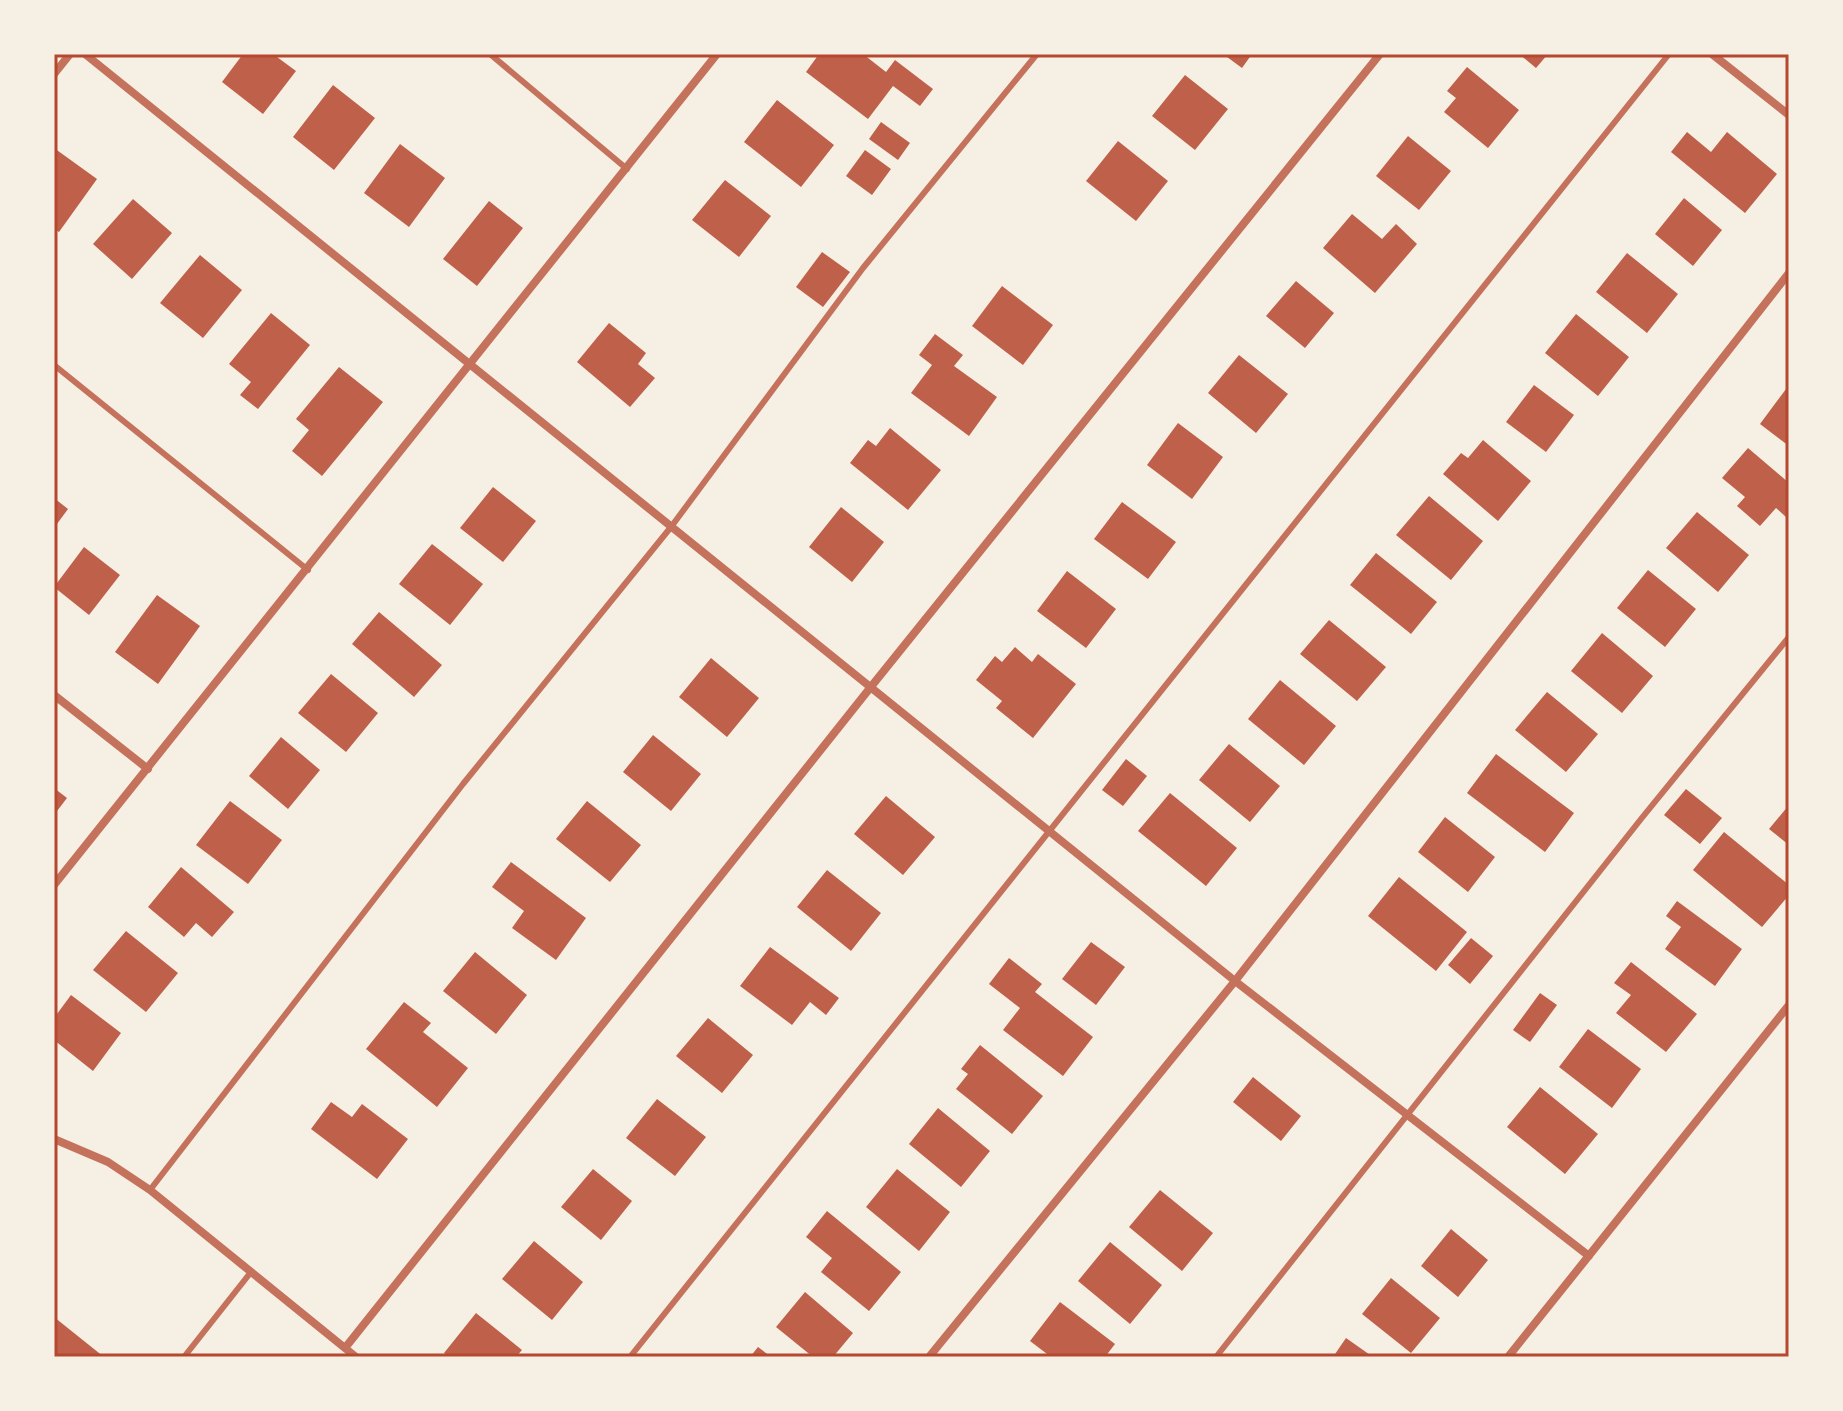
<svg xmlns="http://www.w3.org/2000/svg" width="1843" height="1411" font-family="'Roboto Condensed',sans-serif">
<rect width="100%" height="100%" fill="#f6efe4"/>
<path fill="#bf614a" d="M243,54H280L277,57L296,71L263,114L222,82Z
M819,54H863L886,72L895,60L933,89L920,106L893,86L868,119L806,72Z
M1223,54H1252L1242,68Z
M1519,54H1548L1536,68Z
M1467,67L1519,110L1488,148L1444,112L1456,98L1447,91Z
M1185,75L1228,109L1195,150L1152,116Z
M333,85L375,118L334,170L293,137Z
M777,100L834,145L801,187L744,142Z
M881,122L910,143L898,160L869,139Z
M1687,132L1711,152L1727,132L1777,174L1745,213L1671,152Z
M1408,136L1451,171L1419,210L1376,176Z
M1118,141L1168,181L1136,221L1086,181Z
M400,144L445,178L409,227L364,193Z
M54,148L97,179L59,232L54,229Z
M865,150L891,169L872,195L846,176Z
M725,180L771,216L739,257L692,220Z
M1684,198L1722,230L1693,266L1655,234Z
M133,199L172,233L132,279L93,244Z
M489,201L523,228L477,286L443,259Z
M1352,214L1382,239L1396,224L1417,244L1375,293L1323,248Z
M822,252L850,272L823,307L796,287Z
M1627,253L1678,294L1647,333L1596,292Z
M200,255L242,290L203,338L160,303Z
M1296,281L1334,313L1305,348L1266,316Z
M1002,286L1053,325L1023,365L972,326Z
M271,313L310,345L258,409L240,395L251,382L229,364Z
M1576,314L1629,357L1598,396L1545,353Z
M609,323L646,353L638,364L655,378L630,407L577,362Z
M935,334L963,355L954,366L997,397L969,436L911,393L932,365L919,355Z
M1239,355L1288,394L1256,433L1208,393Z
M339,367L383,402L322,476L292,451L309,430L296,419Z
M1534,385L1574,415L1546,452L1506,422Z
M1789,385V446L1760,424Z
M1178,423L1223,457L1192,499L1147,465Z
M890,428L941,470L908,510L850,463L868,440L876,446Z
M1483,440L1531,481L1498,521L1443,474L1461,453L1468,458Z
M1748,448L1789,483V513L1786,517L1776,508L1760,526L1737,506L1745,497L1722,478Z
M493,487L536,521L503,562L460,528Z
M1429,496L1483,541L1451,580L1396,535Z
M54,498L68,509L54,528Z
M1122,502L1176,542L1148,579L1094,539Z
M841,507L884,542L852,582L809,547Z
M1697,512L1749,555L1718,592L1666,548Z
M432,544L483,584L450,625L399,584Z
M84,547L120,575L89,615L54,587Z
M1376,553L1437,602L1411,634L1350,585Z
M1648,570L1696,609L1665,647L1617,608Z
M1067,571L1116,609L1086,648L1037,611Z
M157,595L200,626L158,684L115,652Z
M379,612L442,665L414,697L352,644Z
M1329,620L1386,667L1357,701L1300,654Z
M1602,633L1653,676L1622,713L1571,671Z
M1015,647L1032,662L1038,654L1076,684L1033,738L996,708L1002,701L976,680L995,656L1002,662Z
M711,658L759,698L727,737L679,697Z
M331,674L378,713L346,752L298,713Z
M1280,680L1336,726L1304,765L1248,719Z
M1547,692L1598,734L1566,772L1515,730Z
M653,735L701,774L671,811L623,772Z
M281,737L320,770L288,809L249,776Z
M1229,744L1280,786L1250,822L1199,780Z
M1496,754L1574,813L1545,852L1467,793Z
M1126,759L1147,776L1123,806L1102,790Z
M54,788L67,798L54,815Z
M1686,789L1722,818L1700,844L1664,815Z
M1170,793L1237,848L1206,886L1138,831Z
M886,796L935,837L903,875L854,834Z
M230,801L282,840L248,884L196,845Z
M587,801L641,845L610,882L556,839Z
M1789,805V845L1769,829Z
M1445,817L1495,857L1468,892L1418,852Z
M1724,832L1789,885V895L1762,927L1693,870Z
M511,862L586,918L556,960L512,928L524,911L492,887Z
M181,867L234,912L212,937L196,923L184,937L148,907Z
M827,870L881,913L851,951L797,907Z
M1399,877L1467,932L1436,971L1368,916Z
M1677,901L1742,949L1715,986L1665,949L1681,927L1666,916Z
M126,931L178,973L146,1012L93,970Z
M1471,938L1493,956L1470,984L1448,965Z
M1091,942L1125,967L1096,1005L1062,979Z
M770,947L839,998L826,1015L810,1002L792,1025L740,986Z
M475,952L527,995L496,1034L443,991Z
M1009,958L1042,984L1035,992L1093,1037L1063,1076L1003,1030L1020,1008L989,984Z
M1631,962L1697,1014L1666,1052L1616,1013L1631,995L1614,983Z
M1540,993L1557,1005L1530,1042L1513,1030Z
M71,995L121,1033L93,1071L54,1040V1018Z
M404,1002L431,1023L423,1032L468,1068L437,1107L366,1049Z
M708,1018L753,1055L722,1093L676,1056Z
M1588,1029L1641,1069L1612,1108L1559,1067Z
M980,1045L1043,1096L1012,1134L956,1089L968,1074L961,1069Z
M1253,1077L1301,1116L1281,1141L1233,1102Z
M1540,1087L1598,1134L1565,1174L1507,1127Z
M657,1099L706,1137L675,1176L626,1138Z
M331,1102L352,1117L362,1104L408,1139L377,1179L311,1129Z
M938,1108L990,1151L961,1187L909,1144Z
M593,1169L632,1201L601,1240L561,1207Z
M897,1169L950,1212L919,1251L866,1207Z
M1160,1190L1213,1233L1182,1271L1129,1227Z
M827,1211L901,1272L869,1311L821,1272L832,1258L806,1237Z
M1451,1229L1488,1260L1458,1297L1421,1266Z
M534,1241L583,1282L552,1320L502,1279Z
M1110,1242L1162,1285L1130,1324L1078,1281Z
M1391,1278L1440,1318L1411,1353L1362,1314Z
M805,1292L853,1333L833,1357H813L776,1327Z
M1060,1302L1115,1344L1105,1357H1051L1030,1341Z
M476,1313L522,1350L516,1357H449L444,1353Z
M54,1317L104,1357H54Z
M1346,1338L1373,1357H1333Z
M758,1347L771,1357H750Z"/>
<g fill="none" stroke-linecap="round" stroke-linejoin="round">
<path stroke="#c5725c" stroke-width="6" d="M490,54L627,169
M54,365L308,570
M150,1190L463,784L671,527L863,268L1037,54
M184,1357L251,1272
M630,1357L1669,54
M1216,1357L1641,819L1789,637"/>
<path stroke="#c5725c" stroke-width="8" d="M85,54L1235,981L1589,1256
M1712,54L1789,115
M54,74L70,54
M54,695L148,769
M54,885L717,54
M54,1139L108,1162L150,1190L356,1357
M345,1348L870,688L1380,54
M929,1357L1235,981L1789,273
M1508,1357L1789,1005"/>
</g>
<rect width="1843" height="1411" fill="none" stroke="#f6efe4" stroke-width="112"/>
<rect x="56" y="56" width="1731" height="1299" fill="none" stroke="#b5482f" stroke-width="3"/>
</svg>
